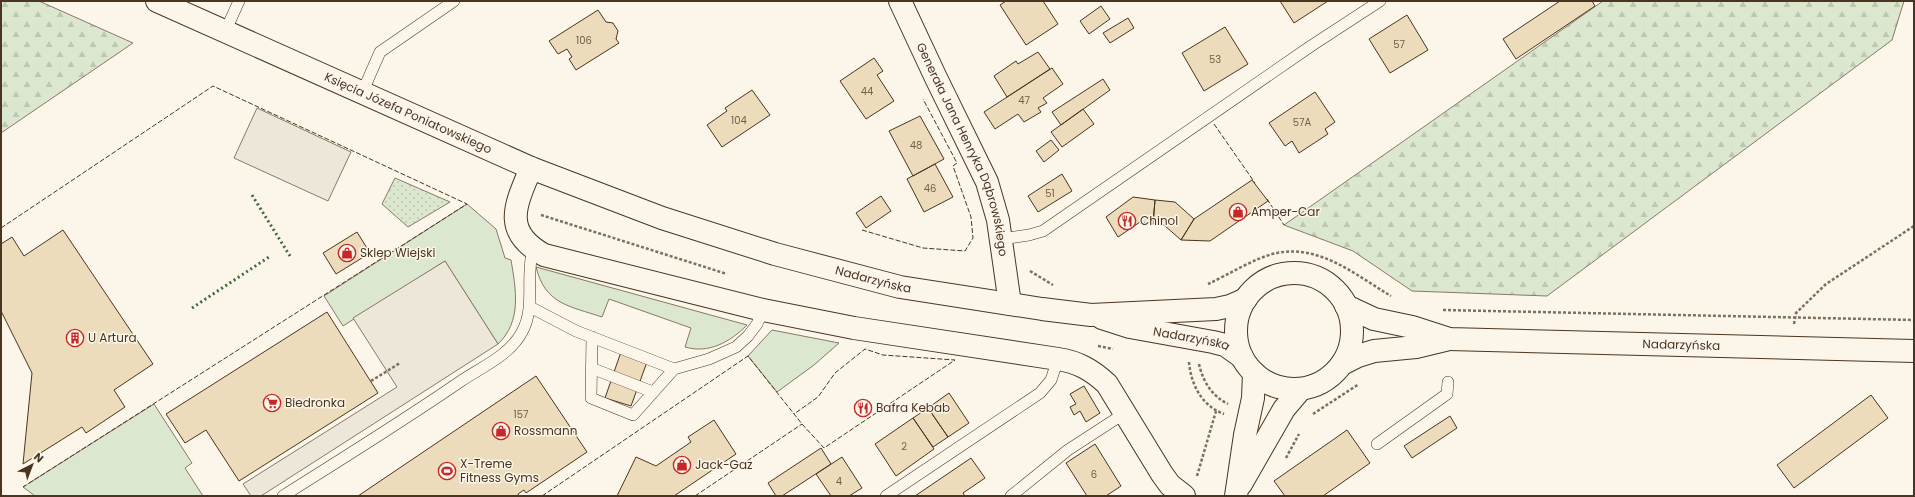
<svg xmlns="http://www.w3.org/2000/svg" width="1915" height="497" font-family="Poppins,sans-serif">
<defs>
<pattern id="forest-firs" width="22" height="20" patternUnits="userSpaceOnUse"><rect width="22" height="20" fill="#dce7d0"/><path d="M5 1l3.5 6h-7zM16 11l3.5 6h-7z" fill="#bec7b2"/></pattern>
<pattern id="park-dots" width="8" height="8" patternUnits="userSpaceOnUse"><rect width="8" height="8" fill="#dce7d0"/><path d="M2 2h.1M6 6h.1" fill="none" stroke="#bec7b2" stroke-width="1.8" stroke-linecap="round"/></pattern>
</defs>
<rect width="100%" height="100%" fill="#fbf6e9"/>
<path fill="#dce7d0" stroke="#887966" d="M467,204L496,229L505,258L511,260C516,290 522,321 498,344L445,261L343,326L324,296Z
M536,267L747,325C730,342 709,354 685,347L691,328L609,299L602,317C569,306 545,304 536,267Z
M772,330L839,343L814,365L777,392L748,356Z
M154,404L192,463L185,468L203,496H35L23,487Z"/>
<path fill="url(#forest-firs)" stroke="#887966" d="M1,1H39L133,43L1,133Z
M1603,1H1904L1892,40L1547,296L1412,291L1353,251L1284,225Z"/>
<path fill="url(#park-dots)" stroke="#887966" d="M395,178L450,202L408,227L382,204Z"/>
<path fill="#ede7d9" stroke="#887966" d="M257,108L351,152L328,201L234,158Z
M445,261L498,344L261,496H251L243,484L397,387L353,318Z"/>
<path fill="#ecdcbc" stroke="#4a3520" d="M1006,1H1043L1058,24L1026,45L1000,5Z
M1280,1H1328L1294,23Z
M1560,1H1592L1595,6L1516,59L1503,39Z
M1101,6L1110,19L1089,34L1080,21Z
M598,10L606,22L613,23L618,31L616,39L619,43L576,70L569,59L572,57L567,49L558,54L549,41Z
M1407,15L1428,50L1390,73L1369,39Z
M1128,18L1134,28L1110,43L1103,33Z
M1225,27L1248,64L1204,91L1182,53Z
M1038,52L1050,69L1007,97L994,76L1016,61L1018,64Z
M874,58L883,71L877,75L894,101L866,119L840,81Z
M1052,68L1063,84L1043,98L1047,103L1038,108L1041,112L1024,122L1018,114L995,129L984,112Z
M1103,79L1110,90L1061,125L1052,112Z
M752,90L770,115L722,147L707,125L727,111L725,108Z
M1315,92L1335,122L1325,129L1328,134L1299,153L1292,141L1285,146L1269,123Z
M1083,109L1094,124L1062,147L1051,132Z
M920,116L944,159L913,176L889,131Z
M1051,140L1059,150L1044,162L1036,151Z
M935,164L953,197L924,212L907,179Z
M1062,174L1072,191L1038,212L1028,196Z
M1252,180L1268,201L1210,241L1181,240L1194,219Z
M881,196L891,211L866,228L856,213Z
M1133,197L1155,200L1153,224L1140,222L1118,237L1106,217Z
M1155,200L1175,202L1194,219L1181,240L1164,225L1153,224Z
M63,230L153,364L114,390L125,407L86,433L82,427L23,464L32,373L1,311V244L12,237L24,256Z
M357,232L370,253L336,274L323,253Z
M327,312L378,393L239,481L206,430L185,443L166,414Z
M621,352L647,362L631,406L605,398Z
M536,376L587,452L526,493L524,490L518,494L519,496H358Z
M1084,386L1100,413L1086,422L1080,411L1074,415L1070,407L1076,404L1070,394Z
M949,393L969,423L948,437L928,408Z
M1871,395L1888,418L1794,488L1777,465Z
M928,408L948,437L933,447L913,418Z
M1450,416L1457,428L1412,458L1404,446Z
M913,418L934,449L896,476L875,444Z
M714,420L736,454L674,496H617L636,457L656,466L691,442L688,437Z
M1347,430L1370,463L1323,496H1285L1274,481Z
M1095,444L1121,486L1106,496H1087L1066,463Z
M821,448L831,464L782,496H776L768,483Z
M842,457L862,488L849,496H831L816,474Z
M971,458L985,478L963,493L965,496H915Z"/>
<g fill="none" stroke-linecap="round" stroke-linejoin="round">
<defs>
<path id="lane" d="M225,32L239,1
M362,93L380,52L454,1
M1001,239L1029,235L1043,231L1311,46L1380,1
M530,307L576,331L674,369
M592,337L591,398L633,415L674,369L709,359L736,347L748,336L757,324L763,310
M591,368L653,392
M1377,444L1447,394L1448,382
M283,496C343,458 403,421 461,381C482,367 510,355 522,332C536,307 525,276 533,249
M886,496L1040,393L1051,380L1058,359
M1011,496L1068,450L1125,413"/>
<path id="street" d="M531,168C516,204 501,231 544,255L763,310L854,328L1058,359C1078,362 1092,370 1107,384L1162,474L1170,485L1184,496"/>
<g id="secondary">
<path id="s1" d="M157,1L531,168L662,218L775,254L900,287L1042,309L1091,315L1216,309L1230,306L1246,299"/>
<path id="s2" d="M900,1L936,78L987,182L998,220L1010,304"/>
<circle cx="1294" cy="331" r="58"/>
<path id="s3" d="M1346,306L1374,319L1412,327L1449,339L1914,351"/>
<path id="s4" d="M1102,318L1130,327L1213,342L1225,345L1242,357"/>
<path d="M1342,364L1358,356L1374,351L1416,347L1449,339"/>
<path d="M1241,484L1284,409L1301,389"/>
<path d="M1236,496L1245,435L1253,398L1254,373"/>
</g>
</defs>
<use href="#lane" stroke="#4a3520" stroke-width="12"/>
<use href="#street" stroke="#4a3520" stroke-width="24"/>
<use href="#secondary" stroke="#4a3520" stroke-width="24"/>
<path stroke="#7f6f5c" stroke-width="2.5" stroke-dasharray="3 2" stroke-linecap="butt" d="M541,215L727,274
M1030,271L1053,285
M1208,284C1228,275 1256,257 1277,253C1320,244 1357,276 1391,296
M1443,310L1914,320
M1794,324L1796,313L1826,284L1914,226
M1098,346L1113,349
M1189,362C1191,385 1202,406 1224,414
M1199,364C1203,382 1212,396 1228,404
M371,381L400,363
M1313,414L1359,384
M1286,458L1299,434
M1197,476L1216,411"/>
<use href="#lane" stroke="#fbf6e9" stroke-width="11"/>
<use href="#street" stroke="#fbf6e9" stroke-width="22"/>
<use href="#secondary" stroke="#fbf6e9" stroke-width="22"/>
<path stroke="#436837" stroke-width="3" stroke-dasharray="2 3" stroke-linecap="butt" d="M252,195L290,256
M192,308L269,257"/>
<path stroke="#4a3520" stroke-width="1" stroke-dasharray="5 2" stroke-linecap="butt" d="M1214,124L1255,183
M1267,199L1284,225
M1,228L213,86L467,204L23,487
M862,230L923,248L965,251L973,238L971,217L953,166L957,163L923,99
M542,496L748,356L802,424L824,448L955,360L883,355L865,349L835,373L818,397L794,414
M695,496L802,424"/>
</g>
<defs>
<symbol id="shop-ring" viewBox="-11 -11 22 22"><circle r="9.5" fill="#fbf6e9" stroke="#c62828" stroke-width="1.5"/><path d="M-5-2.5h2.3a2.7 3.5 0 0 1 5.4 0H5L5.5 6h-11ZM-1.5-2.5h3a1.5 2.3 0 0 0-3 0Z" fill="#c62828"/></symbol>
<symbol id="restaurant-ring" viewBox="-11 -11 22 22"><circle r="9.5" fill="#fbf6e9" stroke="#c62828" stroke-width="1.5"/><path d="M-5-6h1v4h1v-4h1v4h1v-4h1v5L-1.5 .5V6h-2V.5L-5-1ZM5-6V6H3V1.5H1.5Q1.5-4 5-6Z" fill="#c62828"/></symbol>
<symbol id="building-ring" viewBox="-11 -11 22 22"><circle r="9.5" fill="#fbf6e9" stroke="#c62828" stroke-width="1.5"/><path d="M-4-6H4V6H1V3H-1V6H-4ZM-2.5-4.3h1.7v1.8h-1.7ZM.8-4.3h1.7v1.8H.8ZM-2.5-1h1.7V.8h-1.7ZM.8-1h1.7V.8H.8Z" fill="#c62828"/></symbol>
<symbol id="supermarket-ring" viewBox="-11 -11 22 22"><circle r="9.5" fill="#fbf6e9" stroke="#c62828" stroke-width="1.5"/><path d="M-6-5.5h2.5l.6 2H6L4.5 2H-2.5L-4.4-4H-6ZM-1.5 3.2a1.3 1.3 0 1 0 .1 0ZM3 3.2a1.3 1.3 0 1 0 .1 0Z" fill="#c62828"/></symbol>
<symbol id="stadium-ring" viewBox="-11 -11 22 22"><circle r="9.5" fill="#fbf6e9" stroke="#c62828" stroke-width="1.5"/><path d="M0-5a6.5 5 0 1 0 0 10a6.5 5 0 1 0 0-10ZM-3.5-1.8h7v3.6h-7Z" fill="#c62828"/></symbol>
</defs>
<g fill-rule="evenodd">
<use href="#shop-ring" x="1228" y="202" width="20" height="20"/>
<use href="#restaurant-ring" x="1117" y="211" width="20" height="20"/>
<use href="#shop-ring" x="337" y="243" width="20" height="20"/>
<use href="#building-ring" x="65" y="328" width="20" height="20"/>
<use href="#supermarket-ring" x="262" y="393" width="20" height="20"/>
<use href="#restaurant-ring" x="853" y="398" width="20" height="20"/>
<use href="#shop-ring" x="491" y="421" width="20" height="20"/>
<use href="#shop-ring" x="672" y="455" width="20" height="20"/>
<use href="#stadium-ring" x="437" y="461" width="20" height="20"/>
</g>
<g text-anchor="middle" stroke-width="3" stroke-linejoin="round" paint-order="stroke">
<g font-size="10" fill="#725f47">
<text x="584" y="44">106</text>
<text x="1399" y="48">57</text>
<text x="1215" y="63">53</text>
<text x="867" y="95">44</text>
<text x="1024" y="104">47</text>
<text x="739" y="124">104</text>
<text x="1302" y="126">57A</text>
<text x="916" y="149">48</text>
<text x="930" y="192">46</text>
<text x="1050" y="197">51</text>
<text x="521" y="418">157</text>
<text x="904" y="450">2</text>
<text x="1094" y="478">6</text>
<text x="839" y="485">4</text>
</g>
<g font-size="12" fill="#4a3520" stroke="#fbf6e9">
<text dy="4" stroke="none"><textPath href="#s1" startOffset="275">Księcia Józefa Poniatowskiego</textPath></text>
<text dy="4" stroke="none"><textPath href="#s2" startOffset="162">Generała Jana Henryka Dąbrowskiego</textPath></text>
<text dy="4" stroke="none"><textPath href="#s1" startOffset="770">Nadarzyńska</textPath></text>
<text dy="4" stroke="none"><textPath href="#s4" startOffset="92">Nadarzyńska</textPath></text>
<text dy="4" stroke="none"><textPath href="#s3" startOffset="341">Nadarzyńska</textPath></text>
</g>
<g font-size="12" fill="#4a3520" stroke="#fbf6e9" text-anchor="start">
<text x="1251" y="216">Amper-Car</text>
<text x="1140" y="225">Chinol</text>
<text x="360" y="257">Sklep Wiejski</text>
<text x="88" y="342">U Artura</text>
<text x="285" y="407">Biedronka</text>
<text x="876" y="412">Bafra Kebab</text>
<text x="514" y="435">Rossmann</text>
<text x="460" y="468">X-Treme<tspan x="460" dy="14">Fitness Gyms</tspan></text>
<text x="695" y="469">Jack-Gaz</text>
</g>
</g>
<rect width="1915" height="497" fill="none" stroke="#4a3520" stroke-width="4"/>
<g transform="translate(32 465) rotate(42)" stroke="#fbf6e9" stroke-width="3" paint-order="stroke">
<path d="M0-3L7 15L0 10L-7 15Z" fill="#4a3520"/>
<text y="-6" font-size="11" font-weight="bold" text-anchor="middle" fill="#4a3520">N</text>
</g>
</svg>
